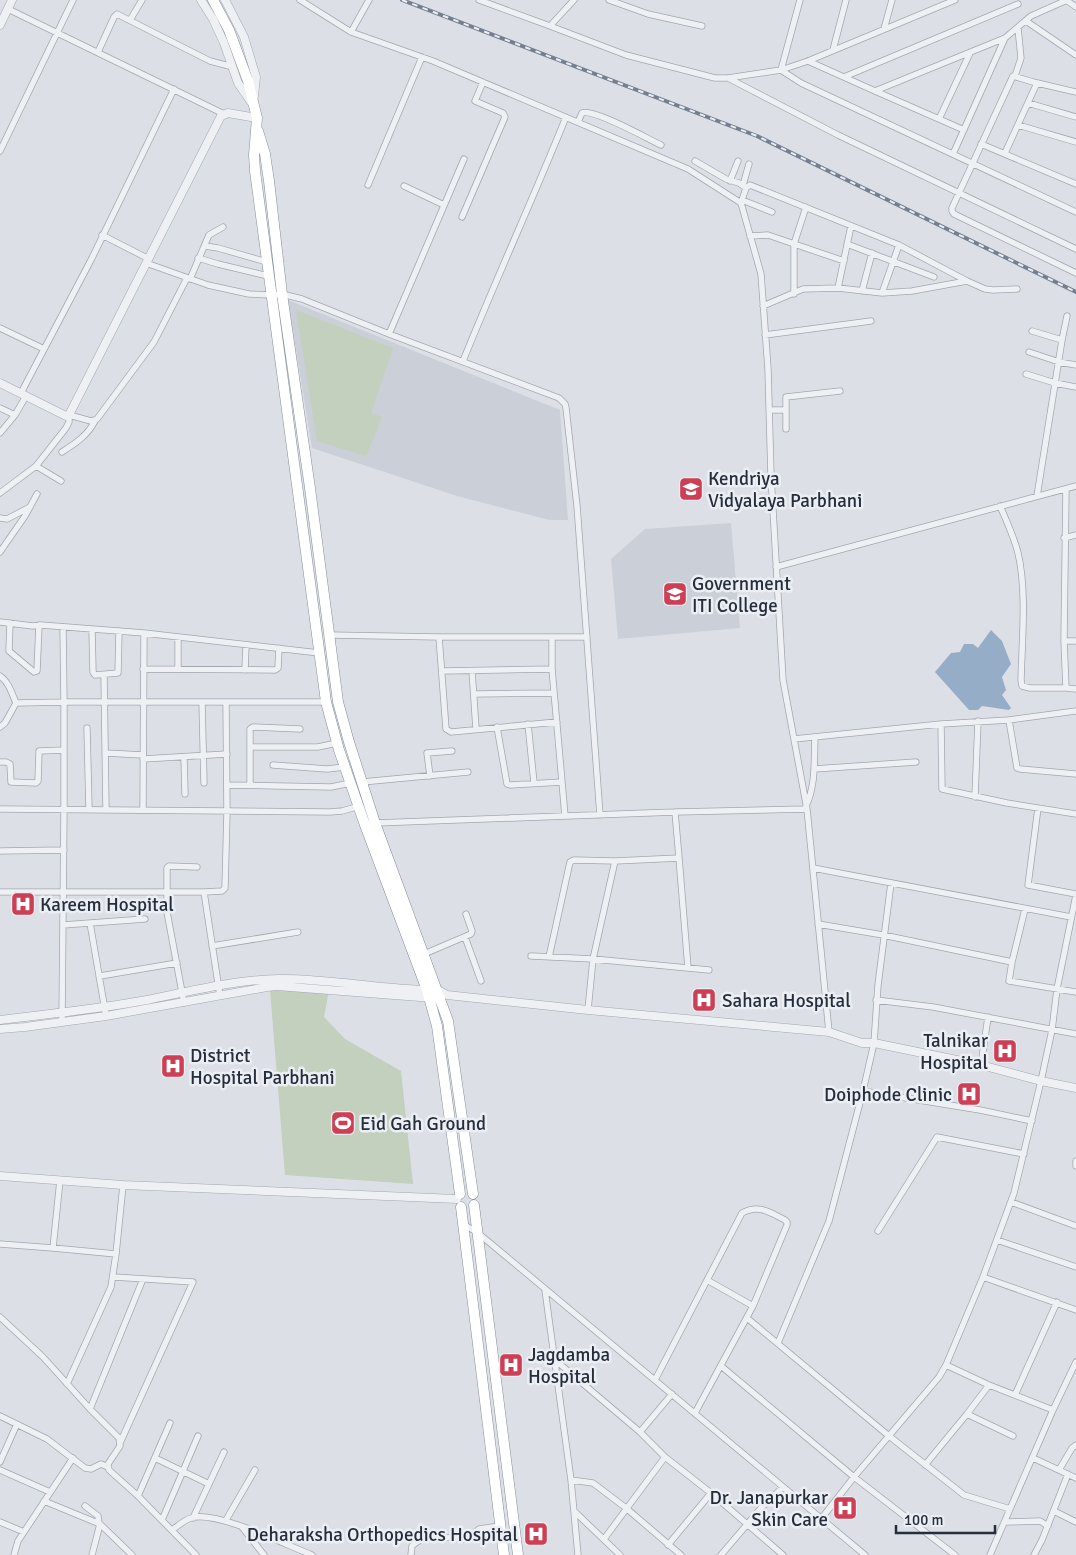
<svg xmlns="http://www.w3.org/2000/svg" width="1076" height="1555" font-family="Signika,sans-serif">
<rect width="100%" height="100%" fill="#dce0e6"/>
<path fill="#cacfd8" d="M288,300L560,410L568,520H549L457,496L312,448Z
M731,523L740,628L618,639L611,559L645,529Z"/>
<path fill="#c2d0bd" d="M296,310L393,348L371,413L382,417L366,456L317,441Z
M270,990H329L324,1017L345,1039L401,1071L413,1184L285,1175Z"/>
<path fill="#96adc7" d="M991,630L1002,641L1011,664L1002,677L1006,690L1002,695L1011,708L1009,710L982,706L978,710H969L935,672L951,653L960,652L964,644H973L978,648Z"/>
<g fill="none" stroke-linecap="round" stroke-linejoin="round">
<defs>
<path id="minor" d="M300,0L351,32L433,61L688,169L741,203L761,274L768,369L771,476L783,680L807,809
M479,0L550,26L574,0
M609,0L648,14L702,26
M800,0L781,70L801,83L1076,212
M1066,0L1076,7
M8,9L224,114
M130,20L142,0
M1026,21L1076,55
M550,26L626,55L715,78H728L781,70L808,61L955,0
M884,29L892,0
M351,32L369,0
M833,50L846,0
M98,52L114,17L117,14L210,61L233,67
M808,61L875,91L1005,38
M1015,76L1021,58L1018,28
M844,77L1018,4
M728,78L838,135L1076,249
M875,91L964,130
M1076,92L1033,82L1013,76L952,208V211L954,214L1076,273
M1028,103L1076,117
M939,119L970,53
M578,122L582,113C593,108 648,139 661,145
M1018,125L1076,142
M981,144L1076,184
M0,151L73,0
M1005,153L1037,83
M953,154L1005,38L1031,16L1067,0
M695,161L726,179L739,183L746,188
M730,181L738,161
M368,185L422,57
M743,185L749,164
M404,186L444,205
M742,200L772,212
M741,203L746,188L750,185L899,245L967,281L985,289L993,290L1017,289
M462,217L505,117L503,113L475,101L483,82
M102,235L149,259
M750,236L768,235L844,261
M847,244L934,277
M205,246L218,248L267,262
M198,258L218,264L268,276
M146,263L208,285L249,294L271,295L282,294L302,299L389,334L559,398L565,404L566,408L577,506L600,815
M190,279L209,235L223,227
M838,288L851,226
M862,291L872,253
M882,293L899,245
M794,294V244L806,207
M763,306L803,289L838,288L882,293L912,291L967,281
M0,328L44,349
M1032,331L1062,340
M389,334L464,159
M765,335L871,321
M1029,352L1059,362L1076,365
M463,361C496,279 533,199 566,117
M1026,374L1055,383L1076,387
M21,393L92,258L174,89
M0,408L15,415
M769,410H786
M786,429V397L840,391
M0,433L15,415L26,396
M62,452C76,443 87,436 95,421
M36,466L61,481
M1066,489L1064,641L1066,688L1076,689
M0,493L36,466L66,428L69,422V415L91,421L97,419L154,342L187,278
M1037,496L1062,340L1067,316
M1000,506C1007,522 1014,537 1018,553C1027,591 1022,641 1021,680L1022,686L1030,688H1066
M0,518L7,519L30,507
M1064,538L1076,535
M0,552L25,516L37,494
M776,567L1076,486
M0,622L33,626L41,625L144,633L319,653
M10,623L9,651L34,672L37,671L39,625
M92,629L93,672L95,675L118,673L119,631
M329,635L439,637H587
M439,637L446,729L451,732L557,722
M552,638V669L565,816
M1064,641H1076
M143,669L275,670L278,668L279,648
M178,669V637
M245,670L246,645
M442,671L552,669
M472,671L476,729
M104,675L106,810
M0,676C9,682 12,694 16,703
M474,694L554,693
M202,702L204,783
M1009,720L1017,768L1020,769L1076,774
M528,724L534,783
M941,724L942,789L1007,803L1076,814
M0,727L5,723L16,703L64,702L63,627
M497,727L507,784L510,785L562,782
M87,728L89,809
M794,739L941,724L1009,720L1076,711
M250,747H318L337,743
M105,753L143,755
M184,757L185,794
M143,759L227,754
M0,762H6L10,764L11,782L36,783L38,781L39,751L64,750
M273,765L327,769L345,767
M814,769L916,762
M430,776L427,753L452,751
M362,782L468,772
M227,785L331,787L351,783
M250,785V729L253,727L300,729
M975,797L978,721
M806,806C816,785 814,759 815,737
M1038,808L1028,885L1076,894
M0,809L330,812L342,811L360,806
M143,810L144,633
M365,825L375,823L675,812L807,809L829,1032
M0,851L64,850
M679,858L688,968
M813,868L1071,917
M0,892H204L220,996
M204,892L222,891L225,888L227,812L226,702
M1076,895L1057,989L1052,1030L1041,1081L1014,1193L983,1277L1076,1310
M1025,909L1012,962L1009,981L1076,992
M90,923L145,919
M818,924L883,935L1012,962
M63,925L90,923L106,1016
M465,937L481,981
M212,946L298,932
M424,954L471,934L472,931L466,914
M531,956L593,959L709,970
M549,957L570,862L574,860L615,861
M100,976L177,963
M876,1000L933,1007L1076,1034
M184,1003L167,912V868L169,866L197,867
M588,1010L593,959L615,861L679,858L675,812
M62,1022L64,809V702H326
M981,1065L988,1017
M863,1091L980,1110L1032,1121
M1076,1161V1166
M1011,1202L1076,1226
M463,1224L478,1233L865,1555
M878,1231L937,1137L1024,1154
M997,1240L1076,1267
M0,1244L53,1248L60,1180
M53,1248L116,1254L111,1287L67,1384
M116,1254L123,1185
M114,1277L193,1282L120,1443
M707,1280L753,1306
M545,1290L571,1480L578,1555
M0,1317L43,1357L90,1409L119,1438L120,1446L108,1464L109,1470L138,1496L196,1555
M747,1318L889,1436L964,1495L1010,1509
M778,1343L829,1221L863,1091L874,1043L878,985L891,883
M555,1360L640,1432L665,1457L711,1493L783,1555
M946,1365L989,1385L1053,1410
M721,1366L854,1477L955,1555
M655,1380L742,1213C759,1204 769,1212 785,1220L787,1222V1225L753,1306L695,1413
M1015,1395L1057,1302
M90,1409L143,1279
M967,1414L1013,1436
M0,1416L47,1439L85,1468L91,1469L101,1464L108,1467
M640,1432L672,1394
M155,1458L209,1484
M1033,1458L1076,1478
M0,1462L17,1424
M925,1465L967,1414L989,1385
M0,1470L50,1492
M1059,1470L1072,1448L1076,1445
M571,1480L593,1483L626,1508L681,1555
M138,1496L170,1423
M44,1501L100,1524
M85,1506L98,1516L99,1524
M574,1511L620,1555
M1054,1511L1076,1522
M193,1518L224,1452
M821,1519L854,1477L939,1377L946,1365L983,1277
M162,1520L198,1436
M226,1520L255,1470
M0,1522L24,1532
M1005,1522L1040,1521L1048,1526
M242,1527L264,1555
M172,1530C178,1526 184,1520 191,1518C216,1510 286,1545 312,1555
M604,1539L665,1457
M668,1545L711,1493
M14,1555L18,1541L73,1458
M92,1555L100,1524L132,1555
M411,1555L412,1546C433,1527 444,1541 469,1539L479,1529L500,1526
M721,1555L761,1508L783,1487
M990,1555L1053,1410L1076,1362
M1034,1555L1042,1540L1068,1474"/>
<path id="tertiary" d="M201,0L213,19L224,43L238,83L251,102
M225,0L244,37L256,77L254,96
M0,25L12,0
M0,383L66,416L69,415L221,116L228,113L257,118
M0,1020C49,1014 98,1009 147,1000C191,991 234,980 279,979C332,978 385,991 438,990L447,995L588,1010L829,1032L862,1043H874L981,1065L1041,1081L1076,1088
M0,1029L25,1027L106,1016L267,987L277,986L433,998
M0,1176L123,1185L457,1199"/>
<path id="trunk" d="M213,0L229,30L248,81L257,118L254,155L255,171L326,702L339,750L365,825L427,990L437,1026L460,1194
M258,131L265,154L269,181L282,294L310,488L338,702L349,742L375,823L448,1021L473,1194
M474,1205L518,1555
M461,1207L504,1555"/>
</defs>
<use href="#minor" stroke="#a2a7b0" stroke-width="7"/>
<use href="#tertiary" stroke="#a2a7b0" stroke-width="9"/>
<use href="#trunk" stroke="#838d9c" stroke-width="11"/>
<use href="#minor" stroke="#eef0f4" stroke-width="5.5"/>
<use href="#tertiary" stroke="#eef0f4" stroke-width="8"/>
<use href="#trunk" stroke="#fff" stroke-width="10"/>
<defs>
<path id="rail" d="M402,0L757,136L1076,292"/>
</defs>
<use href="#rail" stroke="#757f8f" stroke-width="4"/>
<use href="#rail" stroke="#ebeff4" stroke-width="2" stroke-dasharray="5.5" stroke-linecap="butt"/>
</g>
<defs>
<symbol id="school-square" viewBox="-11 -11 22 22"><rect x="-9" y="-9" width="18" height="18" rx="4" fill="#cd3f54" stroke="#ebeff4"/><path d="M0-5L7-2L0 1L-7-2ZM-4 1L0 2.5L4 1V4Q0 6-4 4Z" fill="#fff"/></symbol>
<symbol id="university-square" viewBox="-11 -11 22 22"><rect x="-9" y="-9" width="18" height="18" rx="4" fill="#cd3f54" stroke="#ebeff4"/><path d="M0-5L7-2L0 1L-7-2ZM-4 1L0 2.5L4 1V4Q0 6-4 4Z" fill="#fff"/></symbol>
<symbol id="hospital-square" viewBox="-11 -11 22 22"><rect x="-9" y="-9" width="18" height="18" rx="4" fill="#cd3f54" stroke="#ebeff4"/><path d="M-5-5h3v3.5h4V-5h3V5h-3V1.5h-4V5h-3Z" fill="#fff"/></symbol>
<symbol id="stadium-square" viewBox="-11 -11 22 22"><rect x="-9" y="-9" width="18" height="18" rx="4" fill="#cd3f54" stroke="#ebeff4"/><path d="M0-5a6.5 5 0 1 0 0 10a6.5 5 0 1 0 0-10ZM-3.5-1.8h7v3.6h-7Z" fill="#fff"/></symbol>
</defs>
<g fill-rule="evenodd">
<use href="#school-square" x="677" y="475" width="28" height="28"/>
<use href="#university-square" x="661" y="580" width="28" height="28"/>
<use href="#hospital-square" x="9" y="890" width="28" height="28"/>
<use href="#hospital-square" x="690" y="986" width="28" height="28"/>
<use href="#hospital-square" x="991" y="1037" width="28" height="28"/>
<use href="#hospital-square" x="159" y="1052" width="28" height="28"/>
<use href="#hospital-square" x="955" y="1080" width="28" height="28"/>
<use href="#stadium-square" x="329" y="1109" width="28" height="28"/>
<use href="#hospital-square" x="497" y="1351" width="28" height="28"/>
<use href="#hospital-square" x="831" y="1494" width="28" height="28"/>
<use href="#hospital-square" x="522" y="1520" width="28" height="28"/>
</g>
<g text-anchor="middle" stroke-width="5" stroke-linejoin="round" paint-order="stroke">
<g font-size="19" fill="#262e3c" stroke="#ebeff4" text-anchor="start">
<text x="708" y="485">Kendriya<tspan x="708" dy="22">Vidyalaya Parbhani</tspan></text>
<text x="692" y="590">Government<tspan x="692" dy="22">ITI College</tspan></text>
<text x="40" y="911">Kareem Hospital</text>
<text x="722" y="1007">Sahara Hospital</text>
<text x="988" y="1047" text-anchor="end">Talnikar<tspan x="988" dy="22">Hospital</tspan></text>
<text x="190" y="1062">District<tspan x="190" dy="22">Hospital Parbhani</tspan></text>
<text x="952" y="1101" text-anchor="end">Doiphode Clinic</text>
<text x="360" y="1130">Eid Gah Ground</text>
<text x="528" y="1361">Jagdamba<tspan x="528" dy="22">Hospital</tspan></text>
<text x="828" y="1504" text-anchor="end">Dr. Janapurkar<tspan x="828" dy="22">Skin Care</tspan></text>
<text x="518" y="1541" text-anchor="end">Deharaksha Orthopedics Hospital</text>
</g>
</g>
<path d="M896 1525v8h99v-8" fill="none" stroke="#262e3c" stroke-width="2.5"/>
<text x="904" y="1525" font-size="15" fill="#262e3c" stroke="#ebeff4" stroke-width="4" paint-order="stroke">100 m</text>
</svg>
